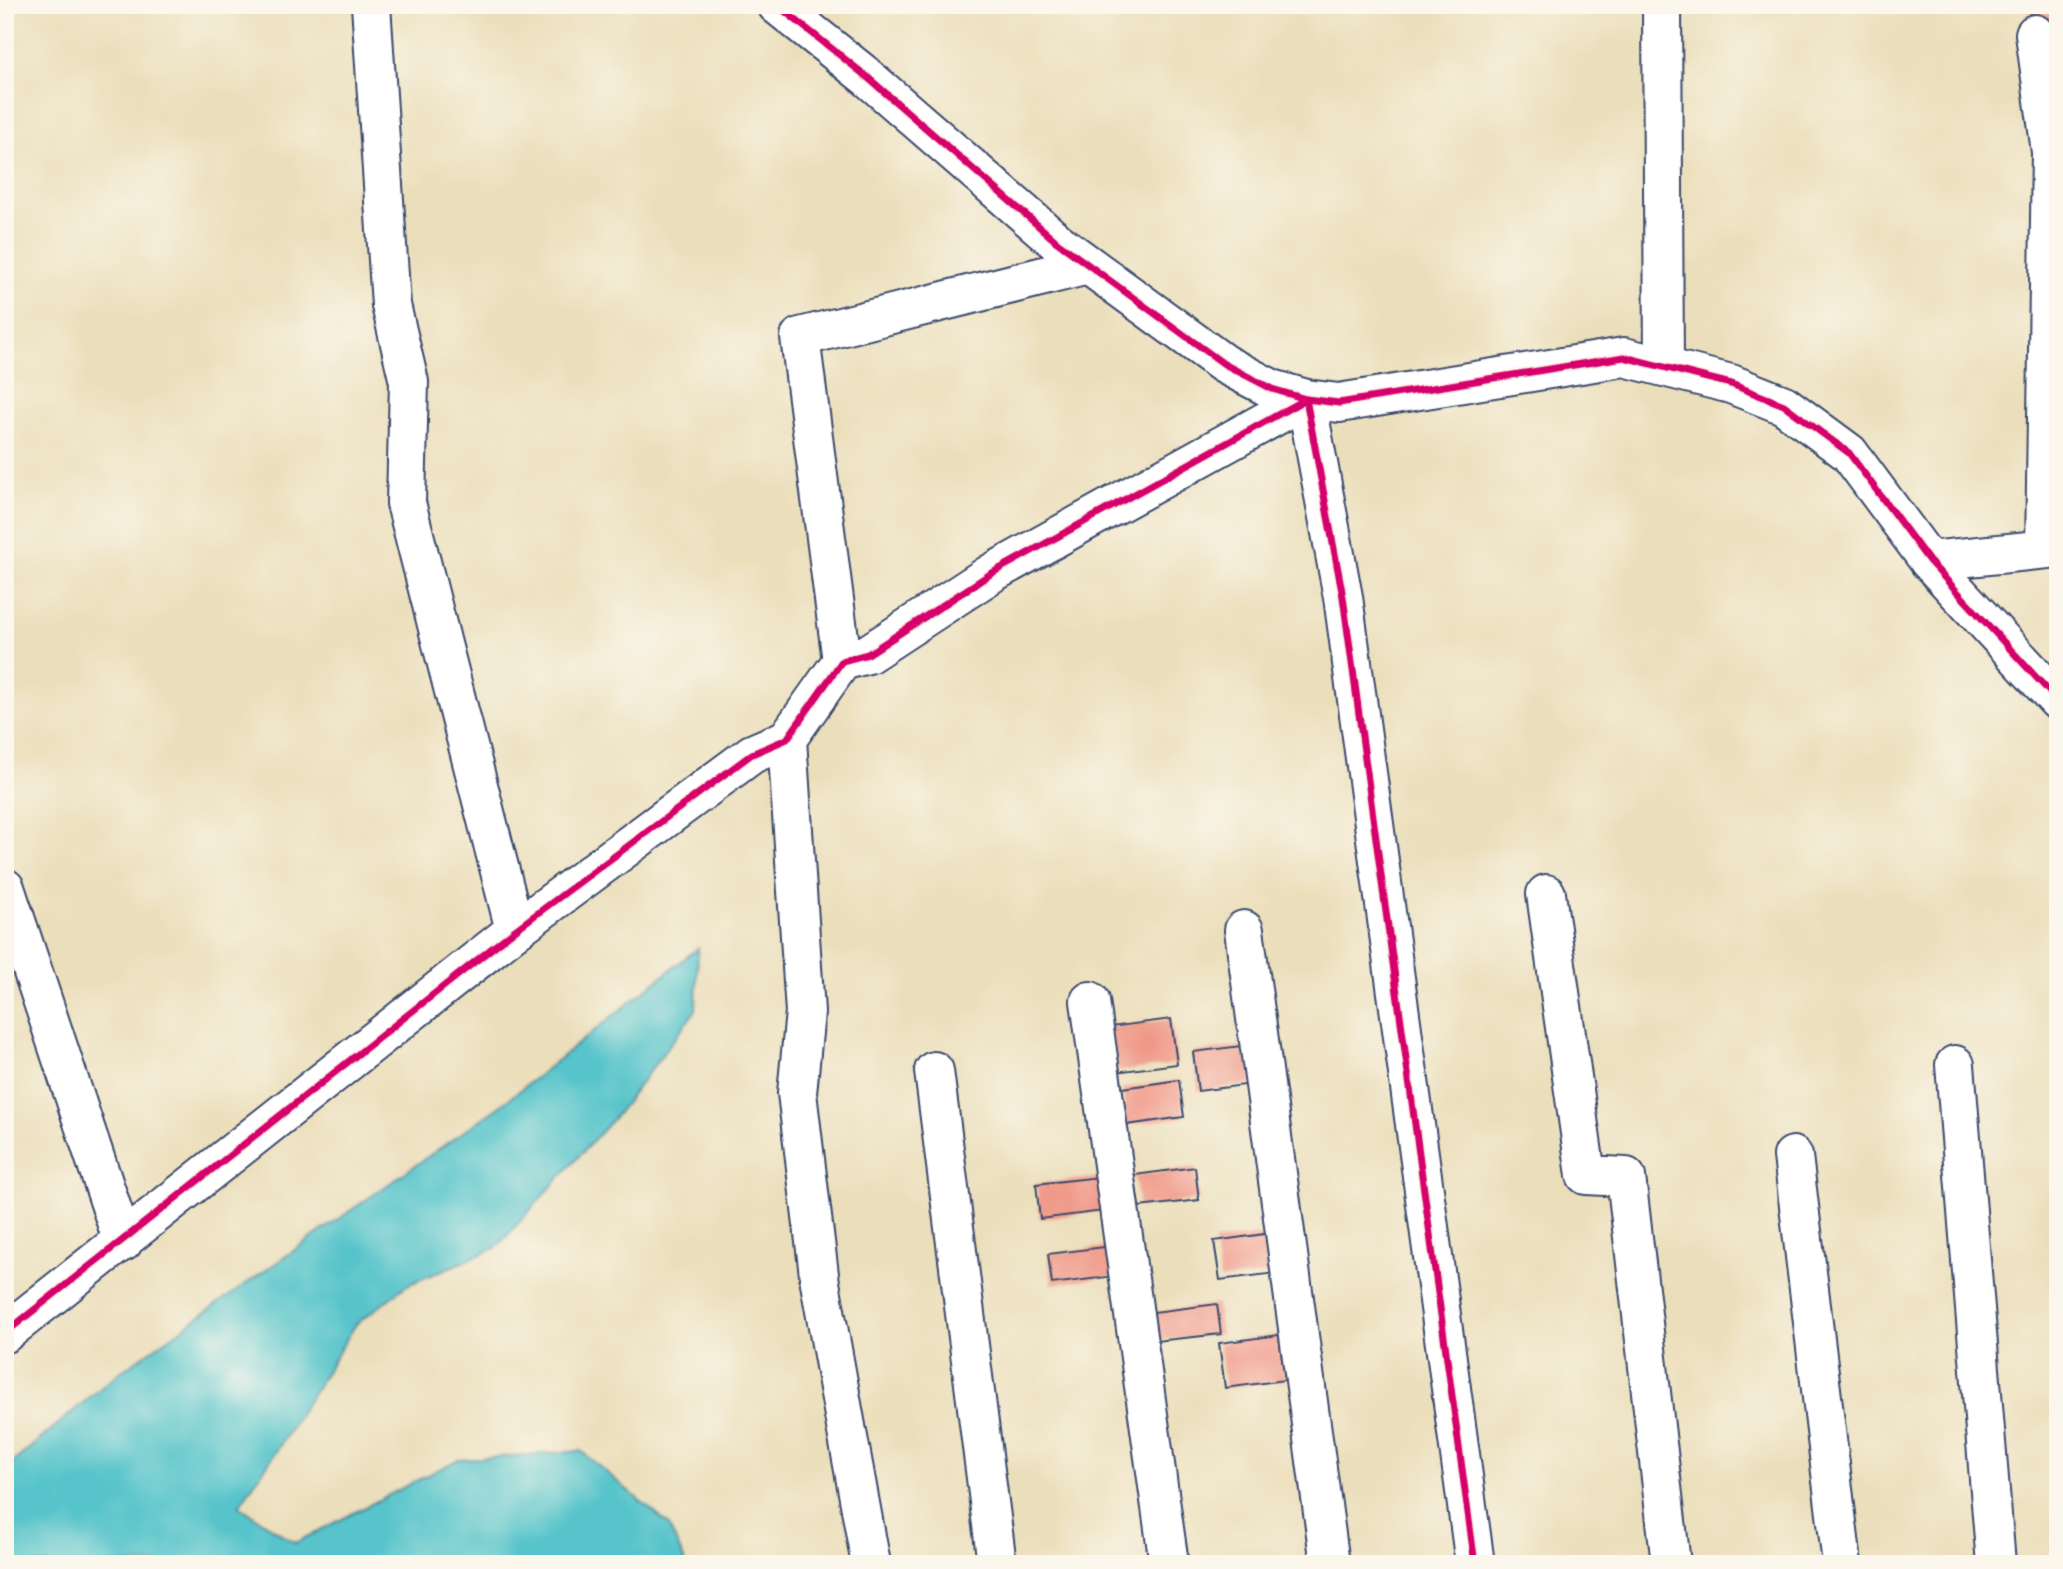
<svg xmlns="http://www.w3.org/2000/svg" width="2063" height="1569" font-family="'Comic Neue',sans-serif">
<rect width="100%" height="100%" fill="#fbf7ec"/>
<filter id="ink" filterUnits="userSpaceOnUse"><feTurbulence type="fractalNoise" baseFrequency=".0143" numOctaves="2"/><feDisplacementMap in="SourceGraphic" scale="14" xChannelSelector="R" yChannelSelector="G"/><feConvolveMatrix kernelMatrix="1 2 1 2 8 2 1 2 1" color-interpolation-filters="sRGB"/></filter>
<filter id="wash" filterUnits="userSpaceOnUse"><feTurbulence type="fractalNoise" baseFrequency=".00686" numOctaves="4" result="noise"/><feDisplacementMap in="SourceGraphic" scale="28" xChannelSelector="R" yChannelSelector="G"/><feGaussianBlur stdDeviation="1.57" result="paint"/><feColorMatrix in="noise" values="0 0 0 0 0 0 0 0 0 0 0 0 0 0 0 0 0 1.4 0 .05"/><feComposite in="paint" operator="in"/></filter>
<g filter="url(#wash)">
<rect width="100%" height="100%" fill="#ebdeba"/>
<path fill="#56c4ca" stroke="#387a94" stroke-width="2" d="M698,948L696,1010L617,1114L496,1248L407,1285L356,1324L277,1450L239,1506L295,1543L457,1460L581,1451L668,1524L686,1564H5V1469L116,1375L500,1106Z"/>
<g id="blocks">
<path fill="#f09887" d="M2029,5H2058V36L2033,39Z
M1171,1019L1177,1064L1116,1072L1110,1027Z
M1249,1045L1253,1084L1198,1091L1193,1052Z
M1179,1080L1184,1117L1126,1125L1122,1088Z
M1195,1167L1199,1200L1139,1207L1134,1175Z
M1100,1177L1104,1211L1040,1219L1036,1184Z
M1272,1233L1277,1273L1220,1280L1214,1241Z
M1112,1246L1115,1276L1052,1284L1048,1254Z
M1217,1304L1221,1334L1156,1341L1153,1312Z
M1279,1335L1285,1380L1225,1388L1219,1343Z"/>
</g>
</g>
<g filter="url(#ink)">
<use href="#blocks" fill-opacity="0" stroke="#3a496c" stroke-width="2"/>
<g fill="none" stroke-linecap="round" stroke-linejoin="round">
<defs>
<path id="minor" d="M371,5L391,305L409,382L406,503L515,930
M1662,5L1664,366
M2035,34L2051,152L2045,549
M1929,561L2058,548
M842,661L800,337L1088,265
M787,739L805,1012L797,1093L820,1283L871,1564
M5,888L123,1242
M1546,894L1586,1175L1626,1177L1671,1564
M1244,930L1330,1564
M1090,1001L1169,1564
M1955,1065L1996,1564
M934,1071L997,1564
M1793,1156L1842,1564
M5,1333L515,930L752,754L787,739L842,661L868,654L992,573L1306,399L1343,597L1475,1564"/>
<path id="tertiary" d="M777,5L866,76L1057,242L1224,364L1272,389L1306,399L1339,403L1624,357L1731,384L1784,405L1849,453L1929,561L2058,701"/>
</defs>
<use href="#minor" stroke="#3a496c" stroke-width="42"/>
<use href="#tertiary" stroke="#3a496c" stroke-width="42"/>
<use href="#minor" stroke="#fff" stroke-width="38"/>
<use href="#tertiary" stroke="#fff" stroke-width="38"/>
<defs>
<path id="cycleway" d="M777,5L866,76L1057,242L1224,364L1272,389L1306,399L1339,403L1624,357L1731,384L1784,405L1849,453L1929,561L2058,701
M5,1333L515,930L752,754L787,739L842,661L868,654L992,573L1306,399L1343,597L1475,1564"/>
</defs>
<use href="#cycleway" stroke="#fbf7ec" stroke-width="11"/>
<use href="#cycleway" stroke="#d6006c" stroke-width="7"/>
</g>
</g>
<rect width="2063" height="1569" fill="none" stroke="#fbf7ec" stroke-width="28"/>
</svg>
